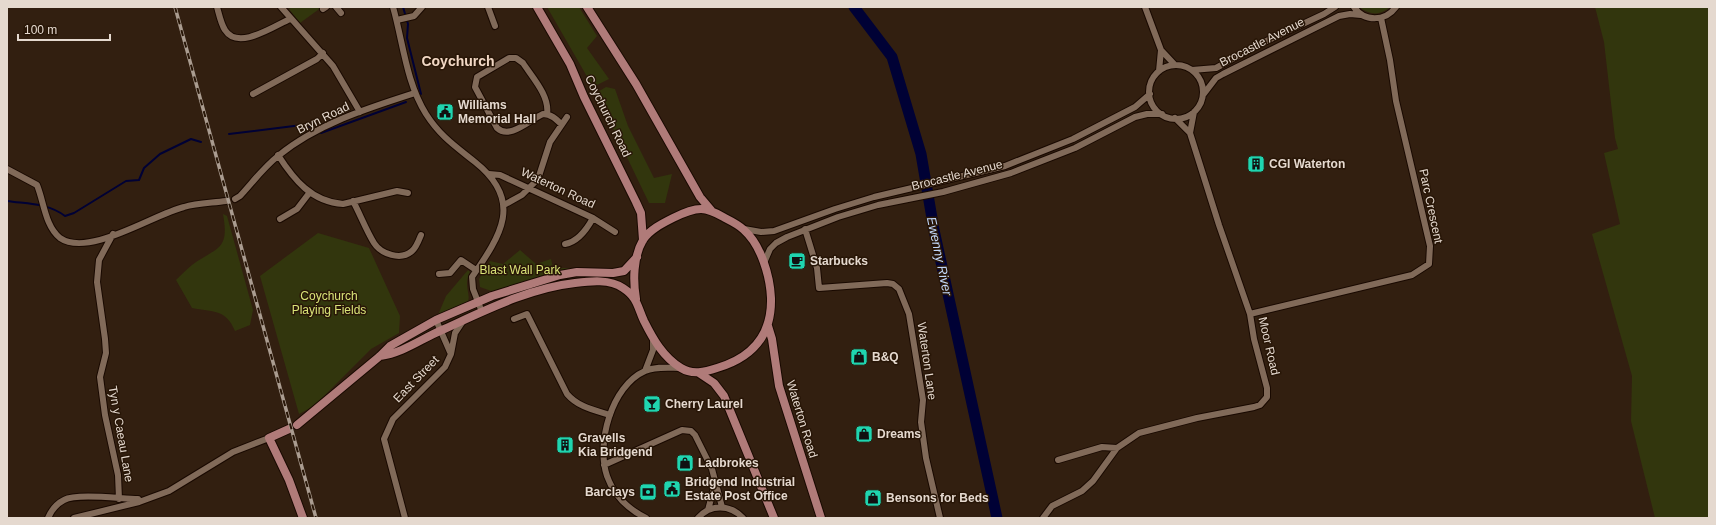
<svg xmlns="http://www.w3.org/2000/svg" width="1716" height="525" font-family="Arial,sans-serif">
<rect width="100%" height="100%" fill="#321f10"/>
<path fill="#32360d" d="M292,7H322L300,23L289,9Z
M547,7H579L597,36L587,48L609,79L593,87Z
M1359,7H1390C1380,16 1370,15 1359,7Z
M1595,7H1709V518H1655L1631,421L1632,376L1592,234L1620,224L1604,153L1618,149L1615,138L1604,42Z
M606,87L615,89L628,126L654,178L672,174L665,203H649L596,93Z
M223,214L227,216L253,310L250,325L235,331C226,309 213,312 192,308L176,280C181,275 186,270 192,265C216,247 230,252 223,214Z
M318,233L369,248L400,316L399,333L371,349L314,406L299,414L260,276Z
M520,250L536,264L551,259L553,268H581L577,272L494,292L480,287L479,279L490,261L503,264Z
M468,270L470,272C463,285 471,294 468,301L438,315L446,296Z"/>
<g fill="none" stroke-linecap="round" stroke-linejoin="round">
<path stroke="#000135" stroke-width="2" d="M403,7L408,24L407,38L421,94
M321,133L406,102
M229,134L302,125L311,127
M7,201C27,204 48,203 65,216L74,213L126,181L139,180L144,168L160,154L191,139L201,142"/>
<path stroke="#000135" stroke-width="11" d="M854,7L892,57L921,154L934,230L997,518"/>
<defs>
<path id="minor" d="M217,7C219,14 221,24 225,30C238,51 274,26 290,19
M281,7L333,66L360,112
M336,7L341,13
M393,7C403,42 406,82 426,114C440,136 455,146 475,162C524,201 501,235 472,277L473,289L482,312
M488,7L495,26
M1145,7L1161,50L1159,71
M1354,7C1364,22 1385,22 1396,7
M323,9L326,7
M397,20L414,16L422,7
M1161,50L1175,65
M1149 92a27 27 0 1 1 54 0a27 27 0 1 1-54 0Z
M1192,70L1216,68L1258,45L1324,14L1335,7
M253,94L317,59L323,53
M1203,95L1216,78L1223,74L1339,16L1350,14L1361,15
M547,114C550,96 532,77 523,63L516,58H509L477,77L475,87L497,128C510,140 529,120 543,114C551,114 556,119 561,124
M1175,118L1190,133
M278,155C294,180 312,202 343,204L397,191L408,193
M7,169L37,185C44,202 45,226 60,238C89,258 154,214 184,207C197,203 212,203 226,201
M489,174L500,175L593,218L615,232
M235,199L240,196C253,182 263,168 278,156C317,124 368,108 415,93
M353,201C360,214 366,230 374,243C381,254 401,261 412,251C416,248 419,240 421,235
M504,205L522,195L538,179L550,142L567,117
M280,219L297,209L310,192
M744,229L761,232L774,231L835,209L874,197L1005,166L1073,139L1135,107L1150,94
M805,229L817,268L819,288L887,283L893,284L899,289L909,314L923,400L921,422L926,458L940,518
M113,234L99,260L97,282L105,339L106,353L100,377L105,415L118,475L119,499
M565,244C577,242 587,229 593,218
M764,263L770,249L776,243L787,237L838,217L878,205L943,192L1011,173L1075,148L1135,117L1147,114H1162
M439,274L450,273L461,260L476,270
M1250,314L1412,275L1429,264L1430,246L1396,101L1390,60L1381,18
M514,319L527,314L567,394C578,407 594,410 610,415
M436,320L450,352
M645,371L653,350V338
M1058,460L1102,447L1117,448
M604,465L682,430L691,431L695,435L712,469L722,507
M708,510L715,484
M48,518C51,511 56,504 64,500C77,493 122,499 138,499
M74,518L139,502L169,491L233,452L269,438
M405,518L384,439L393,419L445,367L451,354L455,333L463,321
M646,518C628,509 614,496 607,476C596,444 611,386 645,371C656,366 670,368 682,368
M698,518C710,504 730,504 743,518
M1043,518L1052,506L1082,491L1093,481L1117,448L1139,433L1197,418L1254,407L1260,405L1267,397V388L1254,339L1250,314L1219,225L1190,133L1194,112"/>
<path id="major" d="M537,7L570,64L584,97L636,202L641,213L643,240
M587,7L636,84L700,197L711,210
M768,326L772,339L779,386L821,518
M380,356C403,353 421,339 442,330C484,311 529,288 575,283C591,281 610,279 623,288C638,298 637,306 644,321C653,339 663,357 681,368C692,375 705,372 717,368C751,358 772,336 771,298C770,276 761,245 744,230C739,225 731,221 725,218C718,214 710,209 701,209C692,209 681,214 673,218C663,223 649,230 643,240C633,257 633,281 636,299
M699,373L714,383L724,396L774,518
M297,425L380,356L390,346L436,320L492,296L560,275L577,272L613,273L624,271L637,257
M289,429L269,438L289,480L303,518"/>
</defs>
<use href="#minor" stroke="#190900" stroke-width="8"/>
<use href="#major" stroke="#190900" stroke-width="10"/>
<use href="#minor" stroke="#816a59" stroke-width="6"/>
<use href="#major" stroke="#b07b79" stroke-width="8"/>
<defs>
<path id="rail" d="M175,7L316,518"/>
</defs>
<use href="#rail" stroke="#aa9c90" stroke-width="3.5"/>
<use href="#rail" stroke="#281607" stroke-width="2" stroke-dasharray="6" stroke-linecap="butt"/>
</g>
<defs>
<symbol id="civic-square" viewBox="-11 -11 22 22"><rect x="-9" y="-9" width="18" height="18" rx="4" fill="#1fd5b0" stroke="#281607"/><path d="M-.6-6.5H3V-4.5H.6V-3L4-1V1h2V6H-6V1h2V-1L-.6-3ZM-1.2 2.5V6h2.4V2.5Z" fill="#111"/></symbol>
<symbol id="building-square" viewBox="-11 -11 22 22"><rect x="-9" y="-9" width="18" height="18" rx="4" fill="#1fd5b0" stroke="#281607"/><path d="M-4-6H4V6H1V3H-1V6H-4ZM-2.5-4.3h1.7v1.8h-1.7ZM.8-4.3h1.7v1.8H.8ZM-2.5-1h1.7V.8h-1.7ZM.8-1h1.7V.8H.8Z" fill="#111"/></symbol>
<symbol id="cafe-square" viewBox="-11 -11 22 22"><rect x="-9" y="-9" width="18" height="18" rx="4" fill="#1fd5b0" stroke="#281607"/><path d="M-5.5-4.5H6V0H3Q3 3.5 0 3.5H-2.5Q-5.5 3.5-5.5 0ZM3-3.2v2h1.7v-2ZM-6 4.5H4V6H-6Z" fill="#111"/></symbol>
<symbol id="shop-square" viewBox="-11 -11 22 22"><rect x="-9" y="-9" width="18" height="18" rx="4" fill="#1fd5b0" stroke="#281607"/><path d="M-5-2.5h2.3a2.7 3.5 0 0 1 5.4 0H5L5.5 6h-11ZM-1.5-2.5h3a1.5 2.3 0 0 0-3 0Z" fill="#111"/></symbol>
<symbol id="bar-square" viewBox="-11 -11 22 22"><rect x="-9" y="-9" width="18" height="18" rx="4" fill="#1fd5b0" stroke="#281607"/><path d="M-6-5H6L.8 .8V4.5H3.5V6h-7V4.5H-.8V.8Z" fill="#111"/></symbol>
<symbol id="bank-square" viewBox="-11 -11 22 22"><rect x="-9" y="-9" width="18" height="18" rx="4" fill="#1fd5b0" stroke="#281607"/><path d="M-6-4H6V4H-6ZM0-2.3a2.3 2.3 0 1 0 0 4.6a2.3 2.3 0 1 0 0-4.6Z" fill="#111"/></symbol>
</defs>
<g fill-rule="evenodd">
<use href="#civic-square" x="435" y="102" width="20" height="20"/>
<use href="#building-square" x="1246" y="154" width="20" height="20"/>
<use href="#cafe-square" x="787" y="251" width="20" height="20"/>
<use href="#shop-square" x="849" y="347" width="20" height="20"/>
<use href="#bar-square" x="642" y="394" width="20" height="20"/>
<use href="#shop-square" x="854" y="424" width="20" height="20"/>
<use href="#building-square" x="555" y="435" width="20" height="20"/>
<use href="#shop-square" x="675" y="453" width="20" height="20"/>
<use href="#civic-square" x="662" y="479" width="20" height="20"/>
<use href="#bank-square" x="638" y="482" width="20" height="20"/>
<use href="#shop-square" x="863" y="488" width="20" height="20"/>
</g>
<g text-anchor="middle" stroke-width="3" stroke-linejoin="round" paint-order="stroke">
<g font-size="12" fill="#e5d9cf" stroke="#281607">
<text transform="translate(1262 42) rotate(-27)" y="4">Brocastle Avenue</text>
<text transform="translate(608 116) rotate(64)" y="4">Coychurch Road</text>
<text transform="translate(323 118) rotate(-26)" y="4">Bryn Road</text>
<text transform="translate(957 175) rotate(-14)" y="4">Brocastle Avenue</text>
<text transform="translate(558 188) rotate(25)" y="4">Waterton Road</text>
<text transform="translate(1431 206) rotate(78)" y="4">Parc Crescent</text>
<text transform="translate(1269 346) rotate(77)" y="4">Moor Road</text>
<text transform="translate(927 361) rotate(82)" y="4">Waterton Lane</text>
<text transform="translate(416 379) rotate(-46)" y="4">East Street</text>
<text transform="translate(802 419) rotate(73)" y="4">Waterton Road</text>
<text transform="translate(121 434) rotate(80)" y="4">Tyn y Caeau Lane</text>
</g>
<g font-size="12" font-weight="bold" fill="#e5d9cf" stroke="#281607" text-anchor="start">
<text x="458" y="109">Williams<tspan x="458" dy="14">Memorial Hall</tspan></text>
<text x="1269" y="168">CGI Waterton</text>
<text x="810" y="265">Starbucks</text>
<text x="872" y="361">B&amp;Q</text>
<text x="665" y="408">Cherry Laurel</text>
<text x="877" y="438">Dreams</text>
<text x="578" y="442">Gravells<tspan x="578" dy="14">Kia Bridgend</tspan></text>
<text x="698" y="467">Ladbrokes</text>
<text x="685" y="486">Bridgend Industrial<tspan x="685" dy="14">Estate Post Office</tspan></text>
<text x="635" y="496" text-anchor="end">Barclays</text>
<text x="886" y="502">Bensons for Beds</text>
</g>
<g font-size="12" fill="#d9e377" stroke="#281607">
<text x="520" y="274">Blast Wall Park</text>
<text x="329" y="300">Coychurch<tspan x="329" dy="14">Playing Fields</tspan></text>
</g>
<g font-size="13" font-style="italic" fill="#c0d6f9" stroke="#281607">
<text transform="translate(940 256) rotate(78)" y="5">Ewenny River</text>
</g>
<g font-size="14" font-weight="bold" fill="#f2d8c5" stroke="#281607">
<text x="458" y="66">Coychurch</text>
</g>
</g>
<rect width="1716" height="525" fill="none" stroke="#e5d9cf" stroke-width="16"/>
<path d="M18 34v6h92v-6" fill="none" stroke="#e5d9cf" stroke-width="2"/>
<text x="24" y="34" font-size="12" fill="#e5d9cf" stroke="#281607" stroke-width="3" paint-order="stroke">100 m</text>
</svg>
